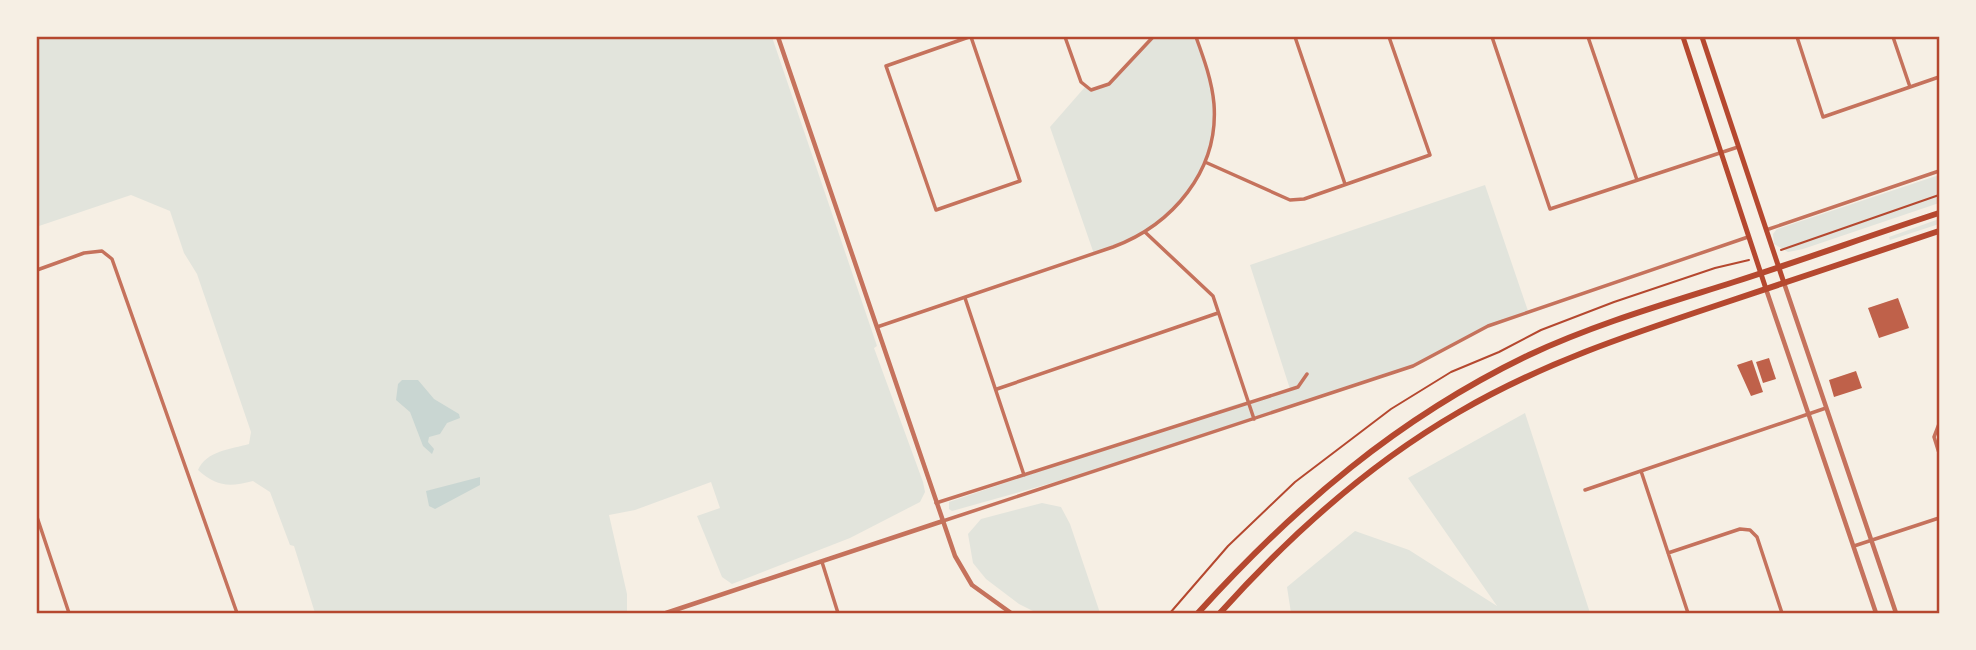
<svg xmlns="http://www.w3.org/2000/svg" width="1976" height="650" font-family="Figtree,sans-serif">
<rect width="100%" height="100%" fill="#f6efe4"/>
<path fill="#e2e4dc" d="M37,37H772L877,346L874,348L923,482L925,492L920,502L850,538L732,584L722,577L697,516L720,508L711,482L635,510L609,515L627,594V613H315L294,546L290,545L270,492L253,481C229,487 217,487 198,470C206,451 231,449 249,444L251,432L197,274L184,253L170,211L131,195L39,226L37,230Z
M1153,37H1196C1204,58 1213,82 1214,105C1216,156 1188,207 1144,233C1129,243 1111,248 1094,254L1050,127L1085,87L1100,89L1109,84Z
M1939,175V203L1803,249L1788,252L1774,244L1773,234L1777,229Z
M1485,185L1528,311L1488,326L1425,361L1109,467L952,511L949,509V502L1234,405L1290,389L1250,265Z
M1939,219V224L1890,240L1889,237Z
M1525,413L1590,613H1291L1287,587L1355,531L1409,550L1497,606L1408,478Z
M1042,503L1061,507L1070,524L1100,613H1037L1019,604L986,579L973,563L968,534L981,519Z"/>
<path fill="#c9d6d2" d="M402,380H418L434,399L459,414L460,418L447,423L440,434L429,437L428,442L434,449L432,454L423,446L410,412L396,400L398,384Z
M480,477V485L435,509L429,506L426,491Z"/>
<path fill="#bf614a" d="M1898,298L1909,328L1879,338L1868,308Z
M1769,358L1776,379L1763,383L1756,362Z
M1752,360L1763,392L1751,396L1737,365Z
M1856,371L1862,388L1834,397L1829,380Z"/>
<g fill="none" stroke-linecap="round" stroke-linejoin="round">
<path stroke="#b5482f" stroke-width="2" d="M1781,250L1939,195
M1170,613L1228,546L1295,482L1391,409L1451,372L1499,352L1541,330L1614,302L1715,268L1749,260"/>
<path stroke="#c5725c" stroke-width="3.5" d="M969,37L886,66L936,210L1020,181L971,37
M1065,37L1081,82L1091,90L1109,84L1153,37
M1295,37L1345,184
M1492,37L1550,209L1738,147
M1588,37L1637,180
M1797,37L1823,117L1939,77
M1893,37L1910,87
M1205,162L1290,200L1304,199L1430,155L1389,37
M1766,230L1939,171
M1146,233L1213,296L1254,419
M37,270L84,253L102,251L112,259L237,613
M965,298L1024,475
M877,327L1113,247C1172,225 1219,171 1214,104C1212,81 1204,59 1196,37
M997,389L1218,313
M1939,424L1934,437L1939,453
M1641,471L1688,613
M1585,490L1826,408
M936,503L1298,387L1307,374
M37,517L69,613
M943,521L1413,366L1488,326L1748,237
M1854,546L1939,518
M1668,553L1740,529L1750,530L1757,537L1782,613
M822,562L838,613"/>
<path stroke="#c5725c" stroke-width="4.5" d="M778,37L955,556L972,585L1011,613
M1784,283L1896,613
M1766,289L1876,613
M666,613L943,521"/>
<path stroke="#b5482f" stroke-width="5" d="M1683,37L1766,289
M1702,37L1784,283"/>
<path stroke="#b5482f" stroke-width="6" d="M1198,613C1295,506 1398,418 1529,355C1595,324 1665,304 1734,282C1803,260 1871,235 1939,213
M1220,613C1289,536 1369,464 1459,412C1541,364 1628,335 1718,305C1792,280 1865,256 1939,231"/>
</g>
<rect width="1976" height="650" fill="none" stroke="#f6efe4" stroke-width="77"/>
<rect x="38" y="38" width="1900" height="574" fill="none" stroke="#b5482f" stroke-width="2.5"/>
</svg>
